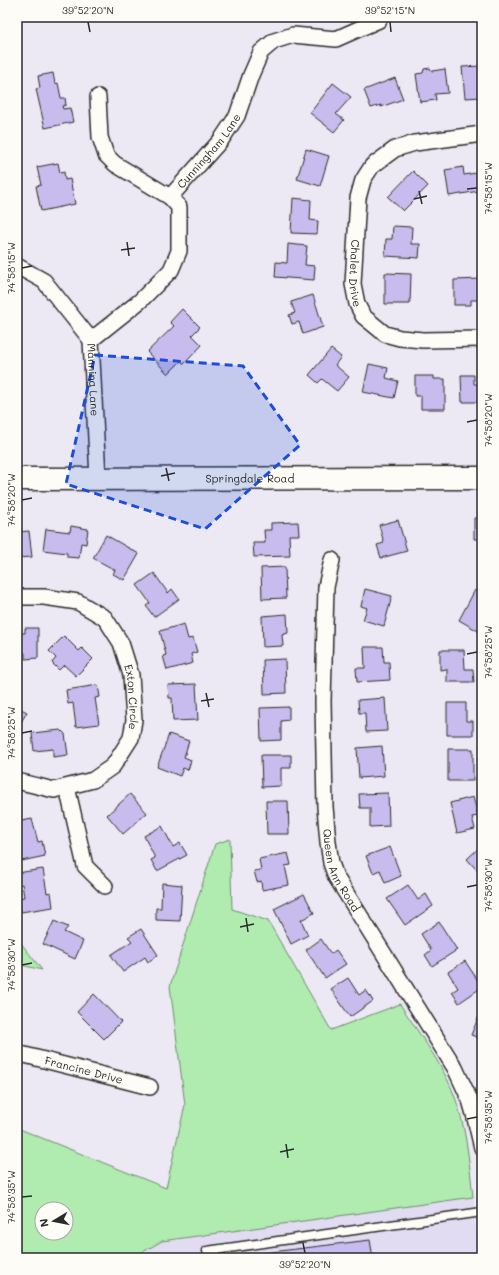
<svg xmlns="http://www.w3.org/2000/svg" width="499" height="1275" font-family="Mali,sans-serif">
<rect width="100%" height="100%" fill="#ede9f4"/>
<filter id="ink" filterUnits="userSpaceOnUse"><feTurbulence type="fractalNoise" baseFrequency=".025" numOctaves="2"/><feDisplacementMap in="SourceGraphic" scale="8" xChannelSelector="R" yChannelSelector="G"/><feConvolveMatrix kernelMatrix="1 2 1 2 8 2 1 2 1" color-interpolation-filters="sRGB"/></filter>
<g filter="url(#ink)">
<path fill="#e2dcf2" d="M455,1097L465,1130L469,1155L480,1258H132L162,1241L308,1220Z"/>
<path fill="#b0ebb0" stroke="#6e8b6e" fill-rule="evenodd" d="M230,839L232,909L268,921L331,1030L400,1004C417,1031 438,1058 451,1087C466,1122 469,1160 473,1197L162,1241L132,1258H17V1128L166,1188L185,1105L170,986L215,844ZM42,1209H66V1233H42Z
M17,938L42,970L17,964Z"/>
<path fill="#c8bcee" stroke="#2b2b2b" d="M481,66V72H482V97L465,98L462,67Z
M430,68L432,71L445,69L448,93L435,94L436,100L420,102L416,74L423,73L424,69Z
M53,73L55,84L58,83L61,98H65L66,105L62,106L63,109L70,108L73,122L45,128L36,89L40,88L38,76Z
M395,78L403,99L381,107V105L371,108L364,90Z
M333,83L351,97L336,114L344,120L334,132L310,113Z
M306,149L329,156L320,186L297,179Z
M58,163L60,173L64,172L65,180L70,179L75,204L41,211L36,186L41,185L37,167Z
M463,167L464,175L476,173L479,191L449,196L445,170Z
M413,171L428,186L403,211L388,197Z
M293,198L311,200L310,220L318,221L317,234L291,233Z
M393,226L412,227L411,244H420L419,258L385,256L386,239H392Z
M288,244L307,246L305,265L315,266L314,280L275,277L276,262L287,263Z
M385,273L411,274L410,304H385Z
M482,279V300H471V305H454V280Z
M313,295L323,327L303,334L299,322L292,324L289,315L295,313L291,302Z
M182,309L200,327L192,335L202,345L184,364L181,361L168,374L147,352L174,326L170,322Z
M331,349L341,357L335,365L349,377L337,391L322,379L318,383L309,375Z
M369,364L388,368L386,378L398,381L394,398L363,392Z
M461,375H474V384H482V402H462Z
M415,376H434V379H445V409H421V396H415Z
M474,518H482V551H480V539H474Z
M398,520L407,551L381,558L377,545L384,543L379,525Z
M298,522L299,535H289L290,556L254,557L253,543H265L264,530H271V523Z
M71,526L88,529L86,544L81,543L79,558L67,557V553L43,550L46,529L70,532Z
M17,528V532L29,531L32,557L17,558Z
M106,535L139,554L124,580L113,574L115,570L93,558Z
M285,567L286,598L262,599L261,568Z
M154,573L168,593L172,589L179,599L154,617L146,606L150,603L137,585Z
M365,589L392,596L384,626L363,620L367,608L361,606Z
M475,590L482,594V624L478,631L459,620Z
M287,614L288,633L282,635L283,646L263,647L262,616Z
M184,624L188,639L193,638L197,652L191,654L193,663L167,670L163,656L166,655L160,631Z
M25,628H38V658L25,659V653H17V633H25Z
M64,636L79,651L82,648L93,659L76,676L64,665L59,670L52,663L56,658L49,651Z
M364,647H383L384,662H389L390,680L357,682L356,668H365Z
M440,650H464L465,669H473L474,682H447V669L440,670Z
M285,659L286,693L264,694L263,660Z
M196,684L198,720L173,721L172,698H169L168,685Z
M98,685L100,697L95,698L99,724L76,727L73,703L68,704L66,690Z
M385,698L387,731L366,732L365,713H359L358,700Z
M447,703H466V721H473V735H447Z
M17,707L27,712L17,729Z
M289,707V720L281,721V740L261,741L260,708Z
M61,730L65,734L68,755L53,757V749L34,751L32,733Z
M169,734L189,741L184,757L191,760L188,770L183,768L180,776L157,767Z
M382,746L384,776L359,778L357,748Z
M448,749H473V781H448Z
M261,755H291V768H281V786L262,787Z
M388,793L389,826L370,827V808H360L359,794Z
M130,794L147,813L123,834L107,815Z
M473,797L478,816L472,817L475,829L457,833L450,803Z
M266,801H288L289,834H267Z
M32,819L38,842L42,841L45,856L17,862V822Z
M162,826L173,847L180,843L187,855L157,871L151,860L155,858L144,836Z
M482,845V876L467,859Z
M390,847L401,876L385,883L380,870L373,873L366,856Z
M288,853L291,865L285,866L289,885L262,890L261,881L257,882L254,871L261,870L259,859Z
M43,869L47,893L51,892L53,907L21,912L19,898L24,897L22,884L18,885L17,873Z
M162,883L182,885L180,921L156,920V908H161Z
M408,885L418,900L426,894L433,906L405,925L387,899Z
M304,894L314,913L301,920L308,935L291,944L274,909Z
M54,921L68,927L64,932L83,941L75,959L43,944Z
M439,922L457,950L432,966L425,955L431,950L421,934Z
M141,929L158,955L148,962L145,957L123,972L111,955L132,941L128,937Z
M321,939L331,954L336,950L346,964L325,978L306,950Z
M465,961L482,987L459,1003L452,992L458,988L448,972Z
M348,978L359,995L366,990L373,1001L350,1017L331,989Z
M94,994L121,1022L104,1039L77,1012Z
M479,1016L482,1017V1039L471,1035Z
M370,1240L373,1258H255V1254Z"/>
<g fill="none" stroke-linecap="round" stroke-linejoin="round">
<defs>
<path id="lane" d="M207,1251L482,1212"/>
<g id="street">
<path d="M98,97L100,137L106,155L115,164L170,197"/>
<path id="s1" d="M482,134L415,143L395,149L372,166L363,180L358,198L353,284L357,304L363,316L385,334L400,338L423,340L482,339"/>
<path id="s2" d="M17,266L44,281L91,340L98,478"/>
<path id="s3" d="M91,340L140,301L171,270L179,251V207L170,197L221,140L237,116L251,75L261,52L274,41L293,35L336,39L379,20L380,17"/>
<path id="s4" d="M332,560L326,587L323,701L325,807L328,842L331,863L336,877L455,1068L470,1100L474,1114L482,1148"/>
<path id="s5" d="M17,597H44L78,602L105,618L121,643L131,675L134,720L131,738L113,766L93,780L54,790L17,781"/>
<path d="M67,787L85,866L105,886"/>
<path id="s6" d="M17,1053L150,1087"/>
</g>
<g id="secondary">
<path id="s7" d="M17,479L482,478"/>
</g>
</defs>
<use href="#lane" stroke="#2b2b2b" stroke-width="11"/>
<use href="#street" stroke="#2b2b2b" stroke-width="18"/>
<use href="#secondary" stroke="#2b2b2b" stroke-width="25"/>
<use href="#lane" stroke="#fdfcf7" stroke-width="8"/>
<use href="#street" stroke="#fdfcf7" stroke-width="15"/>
<use href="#secondary" stroke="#fdfcf7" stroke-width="22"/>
</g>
</g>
<path fill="#1d4ed8" fill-opacity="0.2" stroke="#1d4ed8" stroke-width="3" stroke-dasharray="8 5" stroke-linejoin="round" d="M95,355L243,366L300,445L205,529L66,484Z"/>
<path fill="none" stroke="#2b2b2b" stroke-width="1.5" d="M88,22L90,32M390,22L391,32M467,189L477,188M419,191L422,204M414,199L427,196M127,242L129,256M121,250L135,248M22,268L32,266M467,422L477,420M166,468L169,481M161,476L175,473M22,500L32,498M467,654L477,652M206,693L209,707M201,701L214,699M22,733L32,731M467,887L477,885M246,918L248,932M240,927L254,924M22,965L32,963M467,1119L477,1117M286,1144L288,1158M280,1152L294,1149M22,1197L32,1196M303,1243L305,1253"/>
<g text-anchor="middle" stroke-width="3.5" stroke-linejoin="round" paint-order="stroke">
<g font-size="11" fill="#2b2b2b" stroke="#fdfcf7">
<text dy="4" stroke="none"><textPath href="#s3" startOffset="245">Cunningham Lane</textPath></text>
<text dy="4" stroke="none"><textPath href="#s1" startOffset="228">Chalet Drive</textPath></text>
<text dy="4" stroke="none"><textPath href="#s2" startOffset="146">Manning Lane</textPath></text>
<text dy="4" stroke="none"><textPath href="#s7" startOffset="233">Springdale Road</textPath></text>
<text dy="4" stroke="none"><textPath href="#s5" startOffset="178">Exton Circle</textPath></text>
<text dy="4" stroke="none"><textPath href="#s4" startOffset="314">Queen Ann Road</textPath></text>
<text dy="4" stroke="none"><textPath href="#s6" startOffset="69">Francine Drive</textPath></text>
</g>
</g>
<rect width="499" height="1275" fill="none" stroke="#fdfcf7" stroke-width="44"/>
<g transform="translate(54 1221) rotate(260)"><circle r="19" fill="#fdfcf7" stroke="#a9a8a5"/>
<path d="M0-3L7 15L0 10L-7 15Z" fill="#2b2b2b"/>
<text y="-6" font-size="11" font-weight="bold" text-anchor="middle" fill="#2b2b2b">N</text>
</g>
<rect x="22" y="22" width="455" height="1231" fill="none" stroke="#2b2b2b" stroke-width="1.5"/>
<g font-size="10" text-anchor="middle" fill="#2b2b2b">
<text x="88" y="14">39°52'20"N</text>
<text x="390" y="14">39°52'15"N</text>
<text transform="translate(488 188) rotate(-90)" y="4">74°58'15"W</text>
<text transform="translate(11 268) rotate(-90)" y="4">74°58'15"W</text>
<text transform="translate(488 420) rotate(-90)" y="4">74°58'20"W</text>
<text transform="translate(11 500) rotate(-90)" y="4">74°58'20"W</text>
<text transform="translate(488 652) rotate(-90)" y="4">74°58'25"W</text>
<text transform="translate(11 733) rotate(-90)" y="4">74°58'25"W</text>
<text transform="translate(488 885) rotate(-90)" y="4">74°58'30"W</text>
<text transform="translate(11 965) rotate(-90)" y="4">74°58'30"W</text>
<text transform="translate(488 1117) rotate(-90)" y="4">74°58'35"W</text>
<text transform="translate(11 1197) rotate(-90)" y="4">74°58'35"W</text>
<text x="305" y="1268">39°52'20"N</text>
</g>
</svg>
